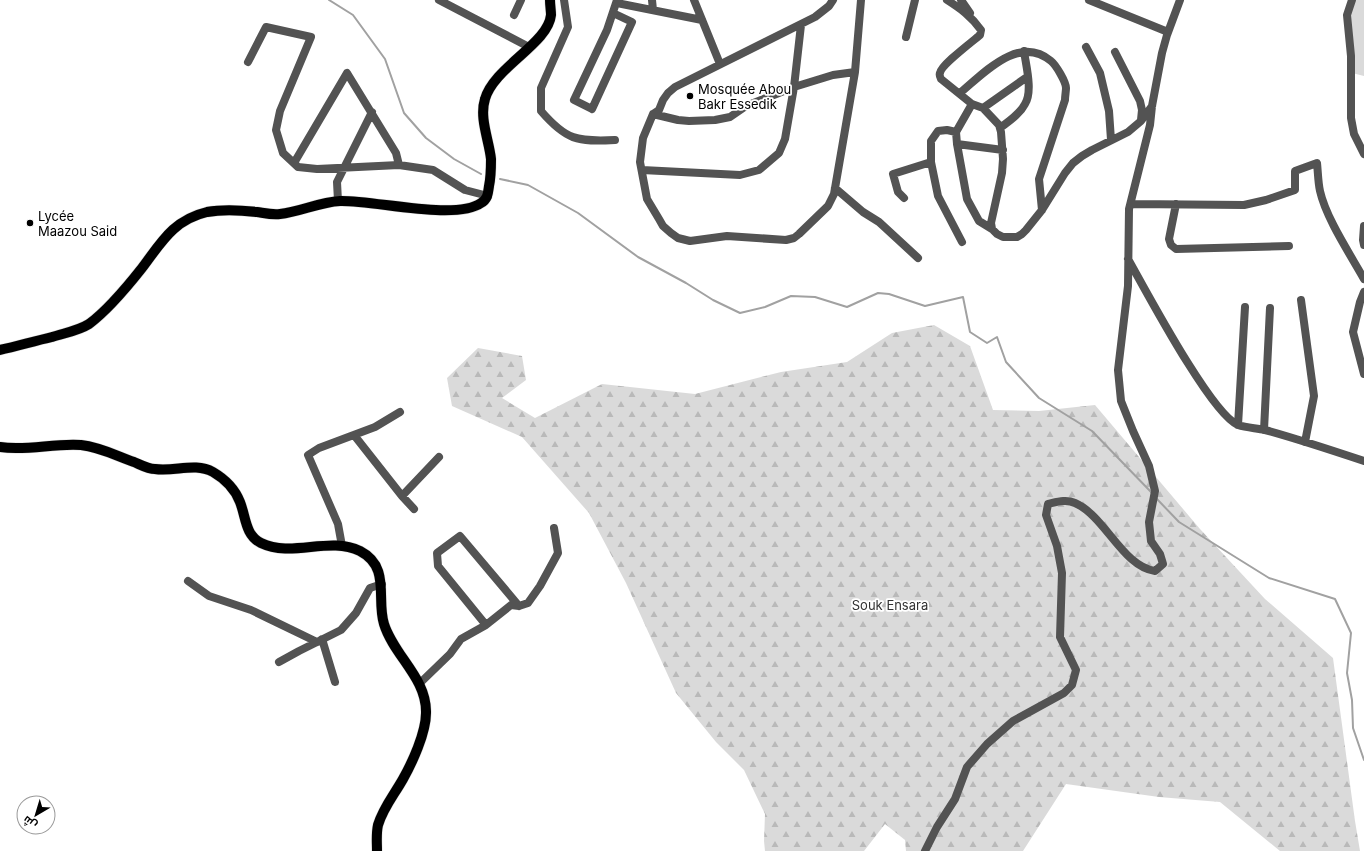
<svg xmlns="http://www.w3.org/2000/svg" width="1364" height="851" font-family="Inter,Cairo,sans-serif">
<defs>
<pattern id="forest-firs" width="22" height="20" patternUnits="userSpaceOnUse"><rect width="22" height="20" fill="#dadada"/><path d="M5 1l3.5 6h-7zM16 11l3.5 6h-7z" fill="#b9b9b9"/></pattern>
</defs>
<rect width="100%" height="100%" fill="#fff"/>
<path fill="url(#forest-firs)" d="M934,325L970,346L993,410L1039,411L1095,405L1200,529L1265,599L1333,658L1355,821L1360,851H1280L1220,802L1159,797L1066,784L1023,851H906L905,840L885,824L864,851H765L764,841L765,814L744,770L716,742L676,693L626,583L589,513L522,437L452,406L447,378L478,348L522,356L526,380L502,398L535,418L602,384L695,394L781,372L847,362L892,333Z"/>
<path fill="#dadada" d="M1353,0H1364V76L1352,73L1349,14Z"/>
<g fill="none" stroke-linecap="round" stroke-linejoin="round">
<path stroke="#a1a1a1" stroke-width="2" d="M329,0L353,15L385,59L404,113L426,138L454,159L481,174
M500,179L528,185L578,213L638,257L686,283L713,300L740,313L765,307L791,296L815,297L847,307L878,293L889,294L925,306L963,297L970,332L987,343L997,337L1006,362L1039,398L1092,431L1152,493
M1156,498L1179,522L1269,578L1335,599L1351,633L1347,673L1352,700L1353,728L1364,760"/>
<defs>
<path id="major" d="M0,350C17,346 35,341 52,337C64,333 78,331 89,324C108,310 127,287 142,268C161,243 173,220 207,212C223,209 240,210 257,212C264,213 272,215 280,214C300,212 319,202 340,201C374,200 455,221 481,203C488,199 488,193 489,186C491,177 491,169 491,159C489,140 479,118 485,99C494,67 548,44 551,15C551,11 550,5 550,0
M0,447C27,451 54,443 81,445C100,447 117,456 134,462C141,465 148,469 155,469C175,472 195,462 213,472C225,479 235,489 240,502C246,517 245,535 261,543C292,558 329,536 360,551C391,567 376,599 384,624C394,656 427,678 426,713C426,733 412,763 403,779C394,795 383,808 378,825C376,834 377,842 377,851"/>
</defs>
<use href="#major" stroke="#dbdbdb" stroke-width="11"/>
<path stroke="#535353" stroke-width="8" d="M439,0L529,47
M564,0L568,27L541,88V111C566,140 577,142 615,140
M652,0L653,10
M694,0L720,64
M833,0L829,6L815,17L675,87L668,93L663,100L659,110L653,114L643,138L640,162L647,199L659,219L663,226L671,233L678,238L690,241L727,236L786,240L794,238L799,234L828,206L834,194L855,72
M947,0C961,9 971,16 981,30L980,35C972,42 941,65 940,73C939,75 940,77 941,79L972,104L983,108L999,125L1001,132L1003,159L1002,173L991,223L992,229L997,234L1003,237H1017L1022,234L1026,230L1042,210L1065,173L1073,163L1082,156L1092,150L1128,132L1141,121L1152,106
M961,0L970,13
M1089,0L1168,32
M1352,0L1347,15L1351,56V118L1354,134L1364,154
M617,3L702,20
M613,13L632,22L592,109L574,100L607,30L617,0
M514,15L521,0
M906,37L915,0
M1086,47L1100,73L1109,111L1111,140
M1115,52L1140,101L1142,110L1141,120
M248,62L266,27L311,37L280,111L276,130L283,153L298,167L317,169L399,165L396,153L347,73L294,163
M960,93C984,73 1019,34 1051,61C1056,65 1066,82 1066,88C1066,91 1065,96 1065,100L1039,179L1042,210
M972,104L956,132L957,144L967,199L979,221L992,229
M983,108L1027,77
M653,114L678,120L689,121L715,120L730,117L746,106L794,87L833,75L855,72L861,0
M1000,128C1009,121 1020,114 1025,104C1033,91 1026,66 1024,51
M956,132L947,130L938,131L931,141V162L938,196L962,242
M957,144L1003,150
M399,165L433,170L465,190L488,196
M642,170L740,175L759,170L779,153L785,139L794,87L801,25
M835,188L863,212L879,222L918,258
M904,198L898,192L893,174L931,162
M338,201L337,182L372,112
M1131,204L1244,205L1266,200L1295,190V171L1317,163C1318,172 1318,182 1320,191C1326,218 1350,254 1364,279
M1176,204L1169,239L1171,245L1176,249L1289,246
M1364,226L1363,240L1364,245
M1128,259C1145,289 1211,414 1238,425C1247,428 1257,428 1265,430C1298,439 1331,450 1364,461
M1364,292L1360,302L1353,332L1364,374
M1301,300L1314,396L1305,442
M1238,425L1245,307
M1264,430L1270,308
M354,435L402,496L414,509
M402,496L439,457
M342,546L338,524L308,455L319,448L375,427L400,412
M188,581L209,596L251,610L317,642
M486,625L438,566L437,553L460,536L519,606
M322,639L335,682
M279,662L299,651L341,630L356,613L370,588L382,584
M419,684L450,654L461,639L486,625L511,605L519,606L528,603L540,586L558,553L554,528
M925,851L937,827L955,799L967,767L987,744L1013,721L1064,693L1072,685L1076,670L1060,637L1062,573L1057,546L1046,515L1048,504C1057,502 1066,499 1075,503C1105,516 1123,567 1155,571L1163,564L1160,554L1151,541L1149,522L1155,491L1149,466L1133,431L1121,401L1118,370L1128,286L1129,209L1150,125L1152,106L1162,53L1167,35L1180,0"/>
<use href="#major" stroke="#000" stroke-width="10"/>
</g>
<g fill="#000" stroke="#fff" stroke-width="1.5">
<circle cx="690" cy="96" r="4"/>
<circle cx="30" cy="223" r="4"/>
</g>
<g text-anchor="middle" stroke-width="3.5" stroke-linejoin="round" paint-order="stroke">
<g font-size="13" fill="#000" stroke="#fff" text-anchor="start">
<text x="698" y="94">Mosquée Abou<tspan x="698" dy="15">Bakr Essedik</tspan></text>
<text x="38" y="221">Lycée<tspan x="38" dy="15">Maazou Said</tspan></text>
</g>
<g font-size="13" fill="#313131" stroke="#fff">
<text x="890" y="610">Souk Ensara</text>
</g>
</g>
<g transform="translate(36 815) rotate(218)"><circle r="19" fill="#ffffff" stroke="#999999"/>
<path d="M0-3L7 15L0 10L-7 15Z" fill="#000000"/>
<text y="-6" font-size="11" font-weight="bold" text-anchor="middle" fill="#000000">ش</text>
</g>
</svg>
